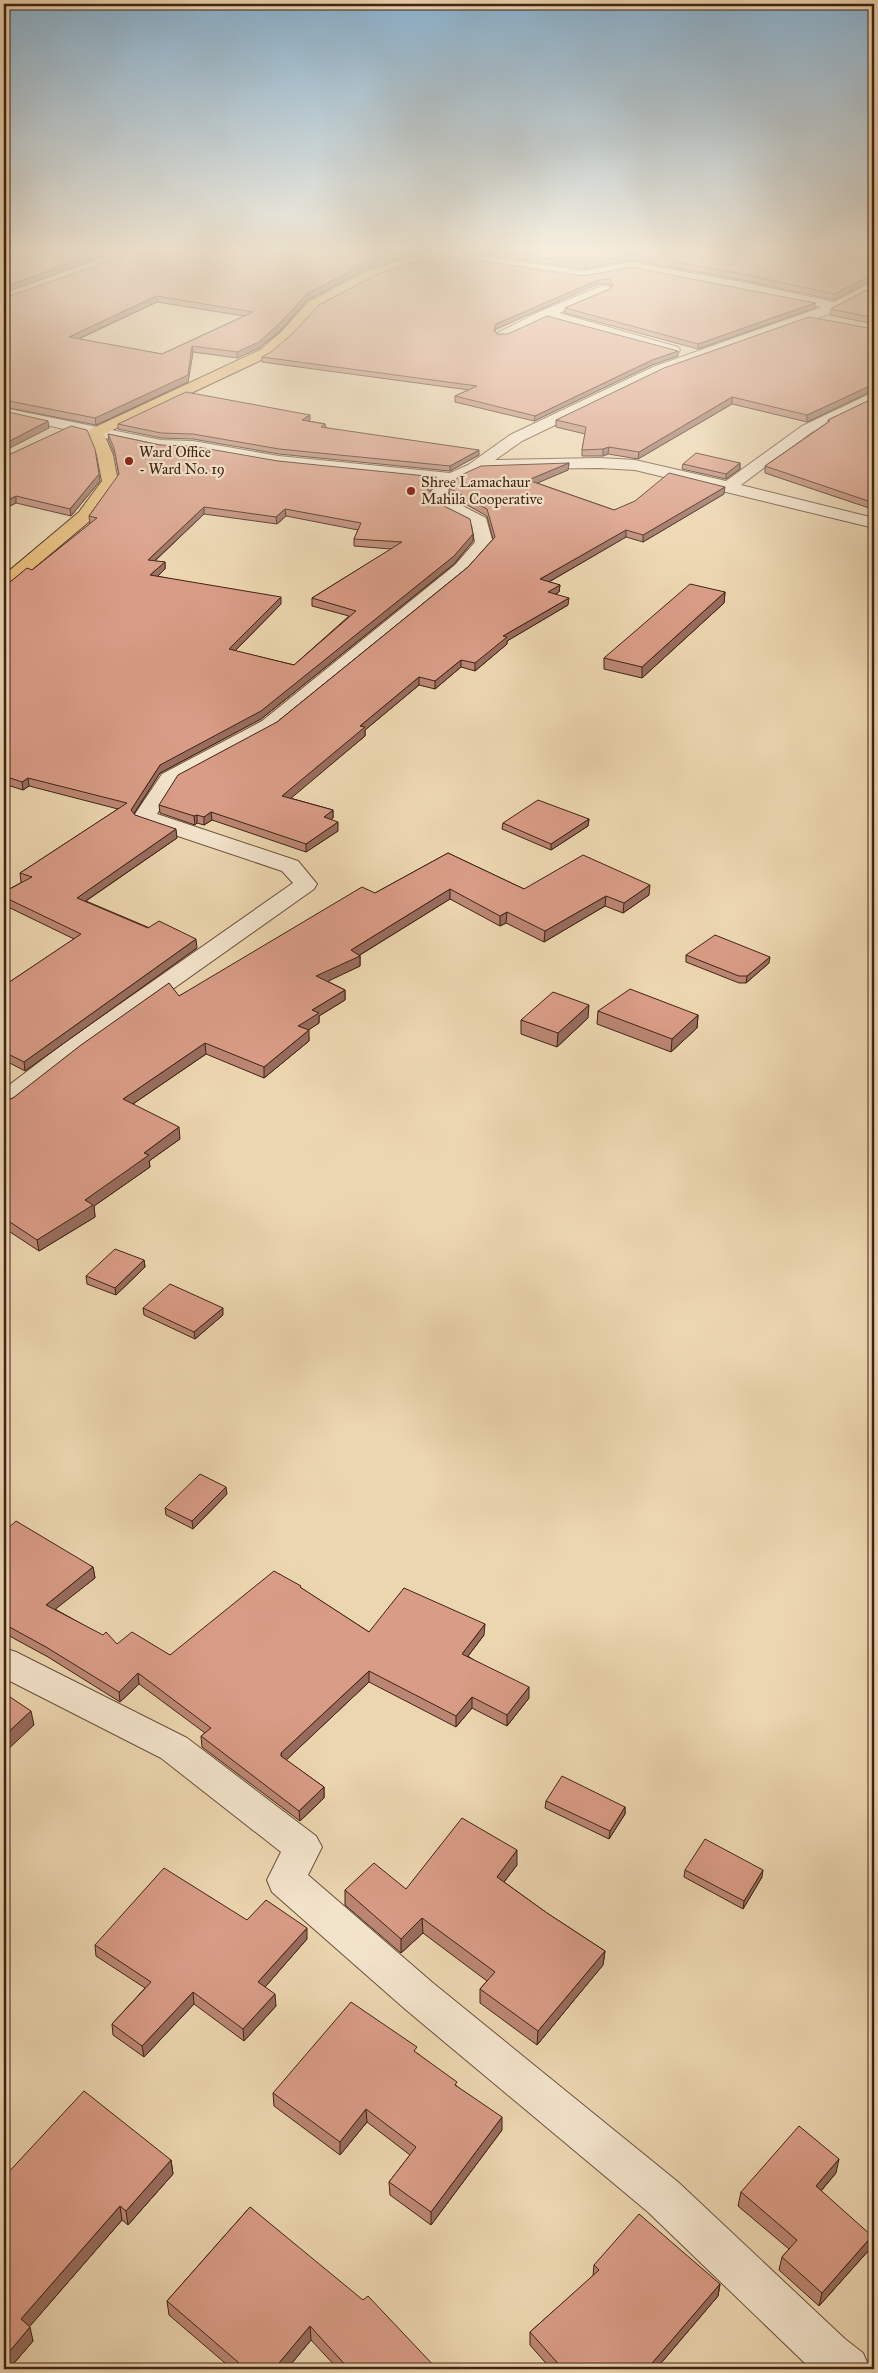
<svg xmlns="http://www.w3.org/2000/svg" width="878" height="2373" font-family="'IM FELL Great Primer',serif">
<rect width="100%" height="100%" fill="#ecd6b0"/>
<filter id="stains"><feTurbulence type="fractalNoise" baseFrequency=".004" numOctaves="4"/><feColorMatrix values="0 0 0 0 .2 0 0 0 0 .09 0 0 0 0 .02 0 0 0 .5 -.17"/></filter>
<radialGradient id="worn" r=".72"><stop offset=".6" stop-color="#630" stop-opacity="0"/><stop offset="1" stop-color="#630" stop-opacity=".3"/></radialGradient>
<g fill="none" stroke-linecap="round" stroke-linejoin="round">
<defs>
<path id="minor" d="M131,249H149L109,267L104,268L98,264Z
M438,250L584,271L630,262L742,282L834,302L874,281V290L840,310L663,373L522,441L495,460L600,458L635,460L726,481L802,426L874,392V402L812,432L741,485L874,518V528L635,470L600,468L506,469L480,471L458,481L446,495L455,502L486,518L493,543L467,573L276,729L177,782L157,814L298,861L317,884L314,889L81,1054L13,1108L4,1110V1089L63,1044L293,883L282,871L136,822L133,817L162,774L262,721L455,565L475,542L472,525L443,510L428,495L440,482L279,466L193,451L161,450L4,416V408L161,440L193,441L279,456L450,473L468,465L510,435L653,367L822,307L630,270L584,279L434,257L432,254Z
M604,285L609,286L611,289L609,292L559,313L678,347L680,350L678,353H668L547,319L507,337H497L495,334L541,311Z
M4,1648L16,1652L187,1738L316,1836L322,1847L308,1875L433,1983L678,2182L845,2339L863,2353L870,2369H811L648,2212L405,2009L272,1892L267,1880L281,1852L161,1758L4,1678Z"/>
<path id="major" d="M440,249H460L458,252L377,277L318,308L291,338L270,356L104,434L113,455L118,481L91,520L10,588L4,589V575L79,512L102,481L97,455L88,432L91,429L260,350L281,332L308,302L367,271Z"/>
</defs>
<use href="#minor" stroke="#6b503c" stroke-width="2"/>
<use href="#major" stroke="#402315" stroke-width="2"/>
<use href="#minor" fill="#f3e4cc" fill-rule="evenodd"/>
<use href="#major" fill="#e6bb78" fill-rule="evenodd"/>
</g>
<path fill="#bb8673" stroke="#402315" fill-rule="evenodd" d="M460,249H874L834,300L742,280L630,260L584,269L461,251Z
M366,269L307,300L280,331L259,348L237,358L193,352L188,382L96,425L4,407V298ZM157,302L244,316L162,354L79,339Z
M584,276L815,303V308L698,349L565,313V308L610,289L611,288L609,284H598L496,329L495,332L497,334L678,356L652,365L534,421L455,402V396L469,390L262,362V357Z
M874,286V324L830,315L831,309Z
M874,329V390L807,422L732,404L638,459L608,454L603,456H582V450L585,434L556,427V420Z
M874,398V515L869,514V508L765,473V466L828,422V420Z
M310,420L308,421L325,424L326,428L479,455L450,471L279,454L193,439L161,438L118,429V424Z
M108,434L160,445L436,483L430,492L473,534V541L454,564L261,719L160,773L134,814L135,815L177,838L86,901L197,948L25,1071L4,1060V985H5L74,939L4,905V892L22,882H21L20,873L118,809L29,786L23,790L4,784V583L10,582L32,570L90,524L89,516L119,475L115,455L109,441ZM204,514L277,524L286,516L358,530L354,539V546L391,549L312,598V606L349,616L294,665L235,651L281,604L157,576L165,569V562L155,561Z
M4,457L100,481L71,516L16,503L4,509Z
M569,463L568,470L537,483L614,510L724,494L643,542L626,537L549,582L560,585L559,592L556,594L568,605L507,641V644L475,671L461,667L435,689L419,685L365,730V736L290,798L333,810V818L331,820L338,831L306,852L212,820L204,825L197,823L195,825L160,813L159,805L277,722L468,567L493,539L487,516L449,495V488Z
M740,463V469L726,479L682,469L683,464Z
M725,592L724,603L642,678L604,669V658Z
M589,819L588,826L551,850L502,829L503,823Z
M448,853L524,889L649,895L623,913L605,906L544,942L506,923L500,926L450,899L360,955V966L327,981L345,990V1000L319,1016V1023L308,1030L309,1041L264,1078L206,1054L133,1104L180,1139L149,1161L150,1167L94,1206L95,1217L39,1251L4,1228V1101L13,1098L179,996L375,893Z
M686,955L769,963L746,983H739L686,962Z
M598,1011L698,1015L697,1028L671,1052L597,1024Z
M588,1018L557,1047L521,1034V1020Z
M144,1260L145,1267L116,1295L87,1284L86,1276Z
M143,1308L223,1315L195,1339L144,1315Z
M227,1494L193,1529L166,1515L165,1508Z
M4,1532L93,1567L95,1578L55,1609L117,1644L170,1655L301,1588L369,1632L484,1635L468,1656L529,1698L507,1726L472,1708L456,1727L369,1682L286,1760L324,1787V1798L300,1821L202,1747L201,1736L205,1733L139,1684L120,1702L48,1657L4,1633Z
M546,1801L625,1807V1814L609,1839L545,1808Z
M517,1865L504,1882L547,1913L605,1951L603,1965L537,2045L480,2003V1989L487,1981L423,1933L401,1953L345,1905V1890L406,1889Z
M685,1870L762,1877L743,1909L684,1877Z
M247,1920L307,1939L265,1987L276,2006L244,2041L194,2004L144,2057L113,2035L112,2024L145,1988L96,1956L95,1945Z
M417,2053L457,2086L502,2130L431,2225L390,2195L389,2182L410,2155L367,2122L340,2155L274,2106L273,2093Z
M171,2160L173,2174L128,2225L122,2220L29,2327L33,2341L9,2369H4V2177Z
M836,2173L821,2191L869,2250L819,2306L779,2270L782,2257L789,2249L738,2206L741,2192Z
M250,2207L437,2369H338L311,2340L287,2369H232L169,2315L167,2301Z
M594,2265L720,2284L718,2296L656,2369H551L530,2345V2332L593,2276Z"/>
<path fill="#986d5e" stroke="#402315" d="M109,249H125L4,293V287Z
M414,249H433L366,269L307,300L280,331L259,348L237,358V352L307,294L366,263Z
M631,254L630,260L584,269V263Z
M874,274V279L834,300V294Z
M598,280V284L496,329L493,335L494,330L496,324Z
M156,296L157,302L69,343V337Z
M815,303V308L698,349V344Z
M192,346L193,352L188,382L96,425L95,418Z
M678,351V356L652,365L534,421L535,416L652,360Z
M874,384V390L807,422V415Z
M732,397V404L638,459L639,452Z
M310,415V420L302,425V420Z
M48,421L49,428L4,451V444Z
M609,447L608,454L603,456V449Z
M479,450V455L450,471V466Z
M569,463L568,470L528,487V480Z
M740,463V469L726,479V474Z
M99,474L100,481L71,516L70,509Z
M436,477V483L427,496V489Z
M725,487L724,494L643,542V535Z
M16,496V503L4,509V502Z
M204,507V514L148,567V560Z
M285,509L286,516L277,524L276,517Z
M626,530V537L540,587V579Z
M473,534V541L454,564L261,719L160,773L131,818V810L160,765Z
M165,562V569L151,583L150,575Z
M5,563L6,571L4,573V565Z
M560,585L559,592L548,599V592Z
M725,592L724,603L642,678V667Z
M281,597V604L229,657V649Z
M569,598L568,605L507,641V644L475,671V663L503,636Z
M461,660V667L435,689V681Z
M419,677V685L365,730V736L283,805L282,796L360,726Z
M28,778L29,786L23,790L22,782Z
M333,810V818L324,826V817Z
M211,812L212,820L204,825V817Z
M197,815V823L195,825L194,816Z
M589,819L588,826L551,850V844Z
M338,822V831L306,852V844Z
M176,829L177,838L78,906L77,898Z
M650,885L649,895L623,913L624,903Z
M450,889V899L358,956H360V966L316,987V976L351,950Z
M606,896L605,906L544,942L545,931Z
M507,912L506,923L500,926V916Z
M196,939L197,948L25,1071L24,1062Z
M770,957L769,963L746,983L747,976Z
M345,990V1000L319,1016V1023L298,1037V1026L312,1010Z
M589,1005L588,1018L557,1047L558,1033Z
M698,1015L697,1028L671,1052L672,1039Z
M309,1030V1041L264,1078V1067Z
M205,1043L206,1054L124,1110L123,1099Z
M179,1127L180,1139L149,1161L150,1167L94,1206L95,1217L39,1251L37,1240L85,1200L144,1153Z
M144,1260L145,1267L116,1295L115,1288Z
M223,1308V1315L195,1339L194,1332Z
M226,1487L227,1494L193,1529L192,1521Z
M93,1567L95,1578L48,1615L46,1605Z
M485,1624L484,1635L462,1664V1654Z
M369,1671V1682L282,1764L281,1753Z
M138,1673L139,1684L120,1702L119,1692Z
M529,1687V1698L507,1726V1715Z
M472,1697V1708L456,1727V1716Z
M31,1711L34,1725L4,1753V1736Z
M324,1787V1798L300,1821L299,1811Z
M625,1807V1814L609,1839L610,1831Z
M517,1850V1865L497,1891V1877Z
M763,1870L762,1877L743,1909L744,1901Z
M422,1918L423,1933L401,1953V1939Z
M307,1928V1939L259,1994L258,1982Z
M605,1951L603,1965L537,2045L538,2031Z
M193,1992L194,2004L144,2057L142,2046Z
M275,1994L276,2006L244,2041L243,2029Z
M366,2109L367,2122L340,2155V2142Z
M502,2117V2130L431,2225V2212Z
M839,2159L836,2173L813,2200L816,2186Z
M171,2160L173,2174L128,2225L126,2211Z
M120,2206L122,2220L24,2333L21,2319Z
M872,2236L869,2250L819,2306L822,2293Z
M720,2284L718,2296L656,2369H647Z
M310,2326L311,2340L287,2369H274Z
M30,2327L33,2341L9,2369H4V2358Z"/>
<path fill="#d99c86" stroke="#402315" fill-rule="evenodd" d="M4,249H109L4,287Z
M144,249H414L366,263L307,294L279,324L259,342L237,352L192,346L188,375L95,418L4,400V298ZM156,296L253,312L162,354L69,337Z
M485,249H874V274L834,294L743,274L631,254L584,263Z
M439,255L584,276L630,267L815,303L698,344L565,308L610,289L613,285L609,279L598,280L496,324L494,330L497,334H508L547,316L678,351L652,360L535,416L455,396L477,386L262,357L271,352L292,334L319,305L378,274Z
M874,286V318L831,309Z
M809,317L874,329V384L807,415L732,397L639,452L609,447L603,449L582,450L586,427L556,420L664,368Z
M186,392L310,415L302,420L325,424L321,427L479,450L450,466L279,449L193,434L161,433L118,424Z
M874,398V454L871,456L874,457V503L765,466L830,421L828,420Z
M4,411L48,421L4,444Z
M71,426L87,430L95,449L99,474L70,509L16,496L4,502V457Z
M108,434L160,445L192,446L278,461L436,477L427,489L442,505L470,519L473,534L454,556L261,711L160,765L131,810L135,815L176,829L77,898L148,928L159,921L196,939L24,1062L4,1052V985H5L81,934L4,897V892L32,877L20,873L127,803L28,778L22,782L4,776V583L10,582L27,568L32,570L97,518L89,516L119,474L114,448ZM204,507L276,517L285,509L361,523L354,539L402,542L312,598L356,611L294,665L229,649L281,597L150,575L165,562L148,560Z
M696,453L740,463L726,474L683,464Z
M569,463L528,480L614,510L635,501L669,473L725,487L643,535L626,530L540,579L560,585L548,592L569,598L503,636L507,637L475,663L461,660L435,681L419,677L360,726L365,727L282,796L333,810L324,817L338,822L306,844L211,812L204,817L197,815L194,816L159,805L178,775L277,722L468,567L495,537L487,509L449,488L459,476L481,466Z
M874,504V508L870,507Z
M690,584L725,592L642,667L604,658Z
M538,800L589,819L551,844L503,823Z
M448,853L524,889L583,855L650,885L624,903L606,896L545,931L507,912L500,916L450,889L351,950L360,956L316,976L345,990L312,1010L319,1013L298,1026L309,1030L264,1067L205,1043L123,1099L179,1127L144,1153L149,1155L85,1200L93,1205L37,1240L4,1218V1101L13,1098L81,1045L169,983L179,996L362,887L375,893Z
M715,935L770,957L747,976H739L686,955Z
M630,989L698,1015L672,1039L598,1011Z
M553,992L589,1005L558,1033L521,1020Z
M115,1249L144,1260L115,1288L86,1276Z
M170,1284L223,1308L194,1332L143,1308Z
M200,1474L226,1487L192,1521L165,1508Z
M16,1521L93,1567L46,1605L103,1635L106,1632L117,1644L132,1632L170,1655L274,1571L301,1586L300,1587L369,1632L404,1588L485,1624L462,1654L529,1687L507,1715L472,1697L456,1716L369,1671L281,1753V1756L324,1787L299,1811L201,1736L211,1728L138,1673L119,1692L46,1647L4,1624V1532Z
M4,1693L31,1711L4,1736Z
M562,1776L625,1807L610,1831L546,1801Z
M462,1818L517,1850L497,1877L547,1913L605,1951L538,2031L480,1989L495,1972L422,1918L401,1939L345,1890L374,1863L406,1889Z
M705,1839L763,1870L744,1901L685,1870Z
M164,1868L247,1920L266,1900L307,1928L258,1982L275,1994L243,2029L193,1992L142,2046L112,2024L151,1982L95,1945Z
M351,2002L417,2047L414,2051L457,2082L455,2085L502,2117L431,2212L389,2182L416,2147L366,2109L340,2142L273,2093Z
M84,2091L171,2160L126,2211L120,2206L21,2319L30,2327L4,2358V2177Z
M799,2126L839,2159L816,2186L872,2236L822,2293L782,2257L797,2240L741,2192Z
M250,2207L363,2300L368,2296L437,2369H349L310,2326L274,2369H246L167,2301Z
M639,2214L720,2284L647,2369H563L530,2332L599,2270L594,2265Z"/>
<linearGradient id="sky" x2="0" y2="1"><stop stop-color="#8ab5d4"/><stop offset="0.43" stop-color="#f6eddb"/><stop offset="1" stop-color="#f6eddb" stop-opacity="0"/></linearGradient>
<rect width="878" height="581" fill="url(#sky)"/>
<g fill="#8f2418" stroke="#f3e4cc" stroke-width="2">
<circle cx="129" cy="461" r="5"/>
<circle cx="411" cy="491" r="5"/>
</g>
<g text-anchor="middle" stroke-width="4.5" stroke-linejoin="round" paint-order="stroke">
<g font-size="15" fill="#402315" stroke="#f3e4cc" text-anchor="start">
<text x="139" y="457">Ward Office<tspan x="139" dy="17">- Ward No. 19</tspan></text>
<text x="421" y="487">Shree Lamachaur<tspan x="421" dy="17">Mahila Cooperative</tspan></text>
</g>
</g>
<rect width="878" height="2373" fill="none" stroke="#ecd6b0" stroke-width="20"/>
<rect x="5" y="5" width="868" height="2363" fill="none" stroke="#402315" stroke-width="2.5"/>
<rect x="10" y="10" width="858" height="2353" fill="none" stroke="#402315"/>
<rect width="100%" height="100%" filter="url(#stains)"/>
<rect width="100%" height="100%" fill="url(#worn)"/>
</svg>
